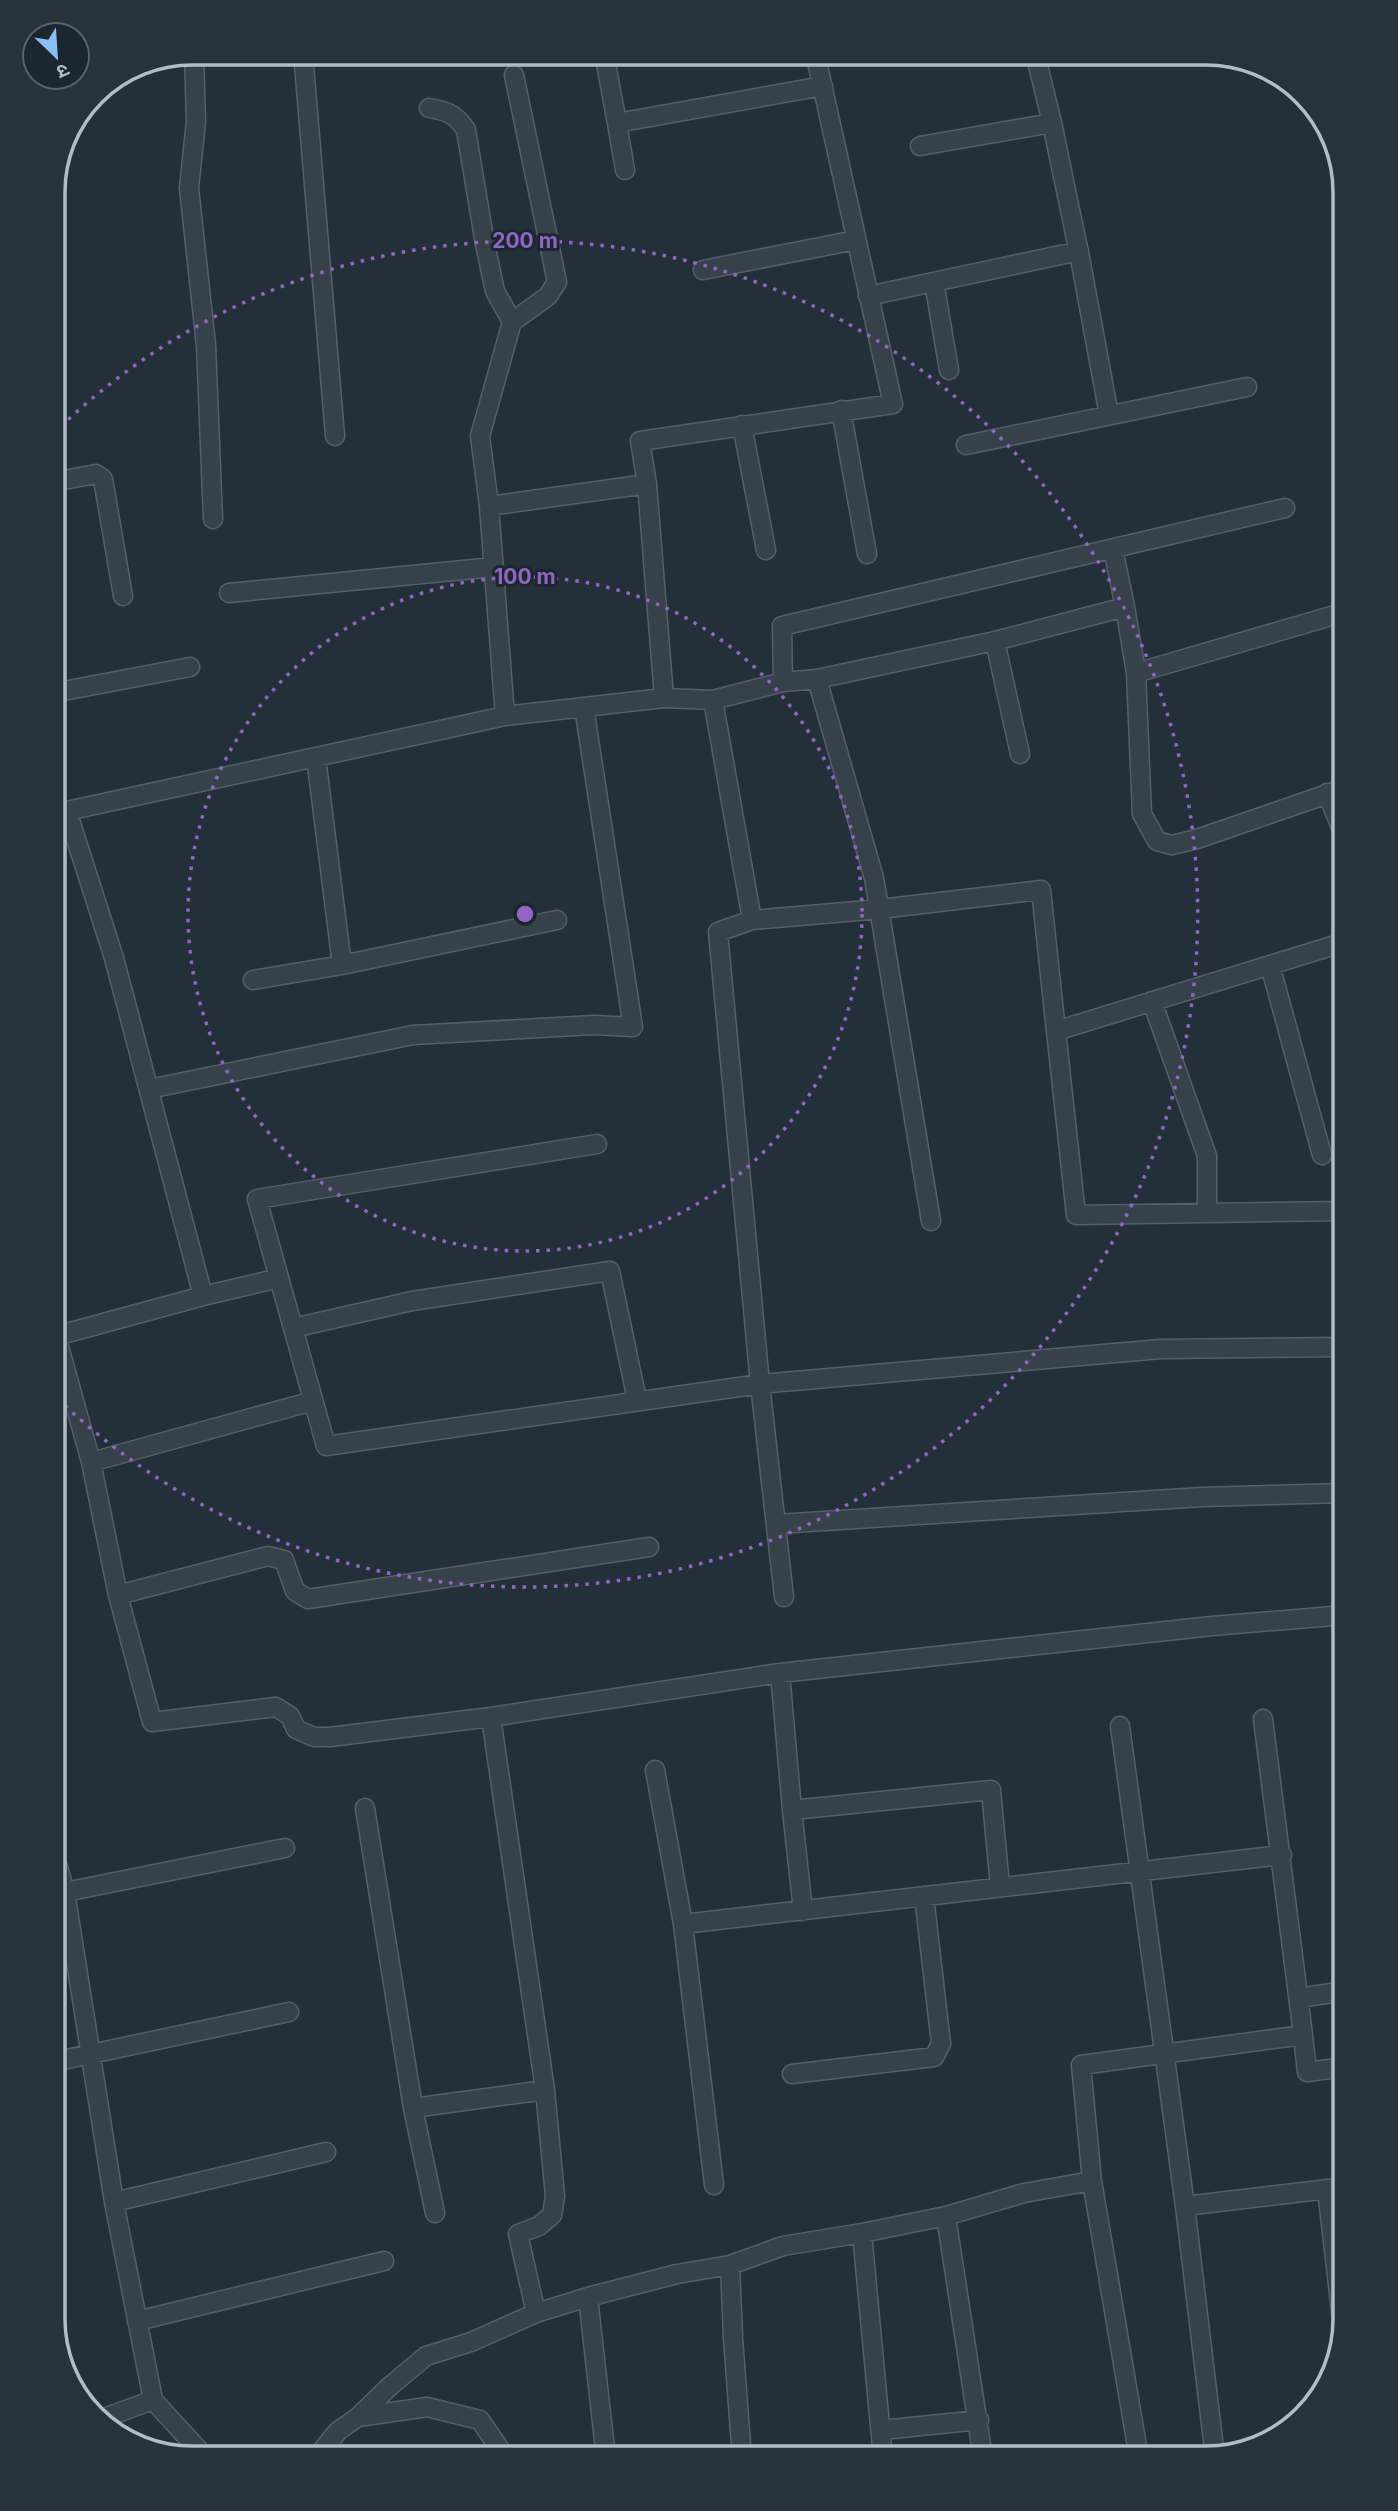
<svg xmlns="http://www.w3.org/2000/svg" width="1398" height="2511" font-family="Inter,'Noto Sans Devanagari',sans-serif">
<rect width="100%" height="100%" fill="#23303a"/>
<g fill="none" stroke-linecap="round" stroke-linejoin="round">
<defs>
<path id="minor" d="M194,53L196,121L189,188L206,345L213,519
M303,53L335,436
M604,53L617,123L823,86
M815,53L893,404L640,441L647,484L664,698L713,700L783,682L817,679
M429,108C447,111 456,114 466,130L485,244L495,291L512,322
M617,123L625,170
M1052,123L1080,258L1109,415
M920,146L1052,123L1035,53
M703,270L856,240
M934,282L949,370
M868,296L1079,251
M841,410L867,554
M742,425L766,550
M966,445L1247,387
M53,482L96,474L103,479L123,596
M489,506L647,484
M1113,549L1125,607
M229,593L494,567
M995,641L1020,754
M783,682L782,626L1285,508
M53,693L190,667
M713,700L752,920L718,932L760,1384L784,1597
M505,716L664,698
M1345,788L1197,839L1172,845L1157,841L1142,814L1136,673L1345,612
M1327,793L1345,837
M53,814L505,716L489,506L480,436L512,322L548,296L557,282L514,75
M752,920L880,909L1041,890L1056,1031
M342,965L557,920
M1270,965L1322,1155
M253,980L342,965L316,757
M1152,1001L1207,1156V1213
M149,1089L413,1035L594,1025L633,1027L584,707
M597,1144L257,1199L326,1446L760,1384L1161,1349L1345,1347
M1345,1211L1076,1215L1056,1031L1345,942
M931,1221L874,878L817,679L995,641L1125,607L1136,673
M203,1296L279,1278
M53,1325L91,1462L118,1595L152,1722L276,1707L290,1716L296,1729L314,1737H330L491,1717L780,1673L1212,1626L1345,1615
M293,1328L412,1301L610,1271L637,1400
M56,1336L203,1296L114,958L67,811
M91,1462L313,1401
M777,1524L1202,1497L1345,1493
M118,1595L268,1556L284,1560L295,1591L308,1599L649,1547
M780,1673L792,1810
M491,1717L545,2090L555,2196L552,2215L539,2226L518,2234L536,2313L588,2297
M1120,1726L1185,2206L1215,2457
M655,1770L683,1924L1282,1855
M365,1808L413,2108L435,2213
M53,1850L65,1892L114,2202L153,2400L206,2458
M65,1892L285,1848
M803,1911L792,1810L991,1790L1000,1887
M683,1924L714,2185
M1299,1998L1345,1991
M1303,2035L1307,2072L1345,2067
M53,2062L289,2012
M792,2074L934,2057L941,2044L924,1896
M413,2108L545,2090
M1327,2189L1343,2329
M114,2202L326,2152
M1185,2206L1345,2187
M946,2216L983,2458
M862,2233L883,2458
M730,2265L733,2338L742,2458
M137,2321L384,2261
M358,2417L389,2387L426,2356L471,2342L536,2313
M101,2419L153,2400
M882,2430L979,2420
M316,2458L338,2431L358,2417L427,2407L480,2420L506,2458
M606,2458L588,2297L677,2274L730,2265L783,2246L862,2233L946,2216L1024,2193L1092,2181
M1139,2458L1092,2181L1081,2065L1303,2035L1263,1719"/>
</defs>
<use href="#minor" stroke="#555f68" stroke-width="21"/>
<use href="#minor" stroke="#37414a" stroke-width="18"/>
</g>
<g fill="none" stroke="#9166c2" stroke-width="3.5" stroke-dasharray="3.5 7">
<circle cx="525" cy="914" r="337"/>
<path d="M53 434A673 673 0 1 1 53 1394"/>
</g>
<path d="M0 0H1398V2511H0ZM192 65H1206A127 127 0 0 1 1333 192V2319A127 127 0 0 1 1206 2446H192A127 127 0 0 1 65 2319V192A127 127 0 0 1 192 65Z" fill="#28323b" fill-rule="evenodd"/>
<path fill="none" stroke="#b2bcc6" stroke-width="3.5" d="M192 65H1206A127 127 0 0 1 1333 192V2319A127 127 0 0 1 1206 2446H192A127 127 0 0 1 65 2319V192A127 127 0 0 1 192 65Z"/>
<circle cx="525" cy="914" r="10" fill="#9166c2" stroke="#1c262f" stroke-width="3.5"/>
<g font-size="21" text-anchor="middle" font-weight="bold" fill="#9166c2" stroke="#1c262f" stroke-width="6" stroke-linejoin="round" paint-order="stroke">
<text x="525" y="248">200 m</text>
<text x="525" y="584">100 m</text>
</g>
<g transform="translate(56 56) rotate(155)"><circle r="33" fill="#1c262f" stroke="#58626b" stroke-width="2"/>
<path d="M0-5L12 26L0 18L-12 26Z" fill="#8abef4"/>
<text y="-10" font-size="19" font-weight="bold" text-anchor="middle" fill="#b2bcc6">उ</text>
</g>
</svg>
